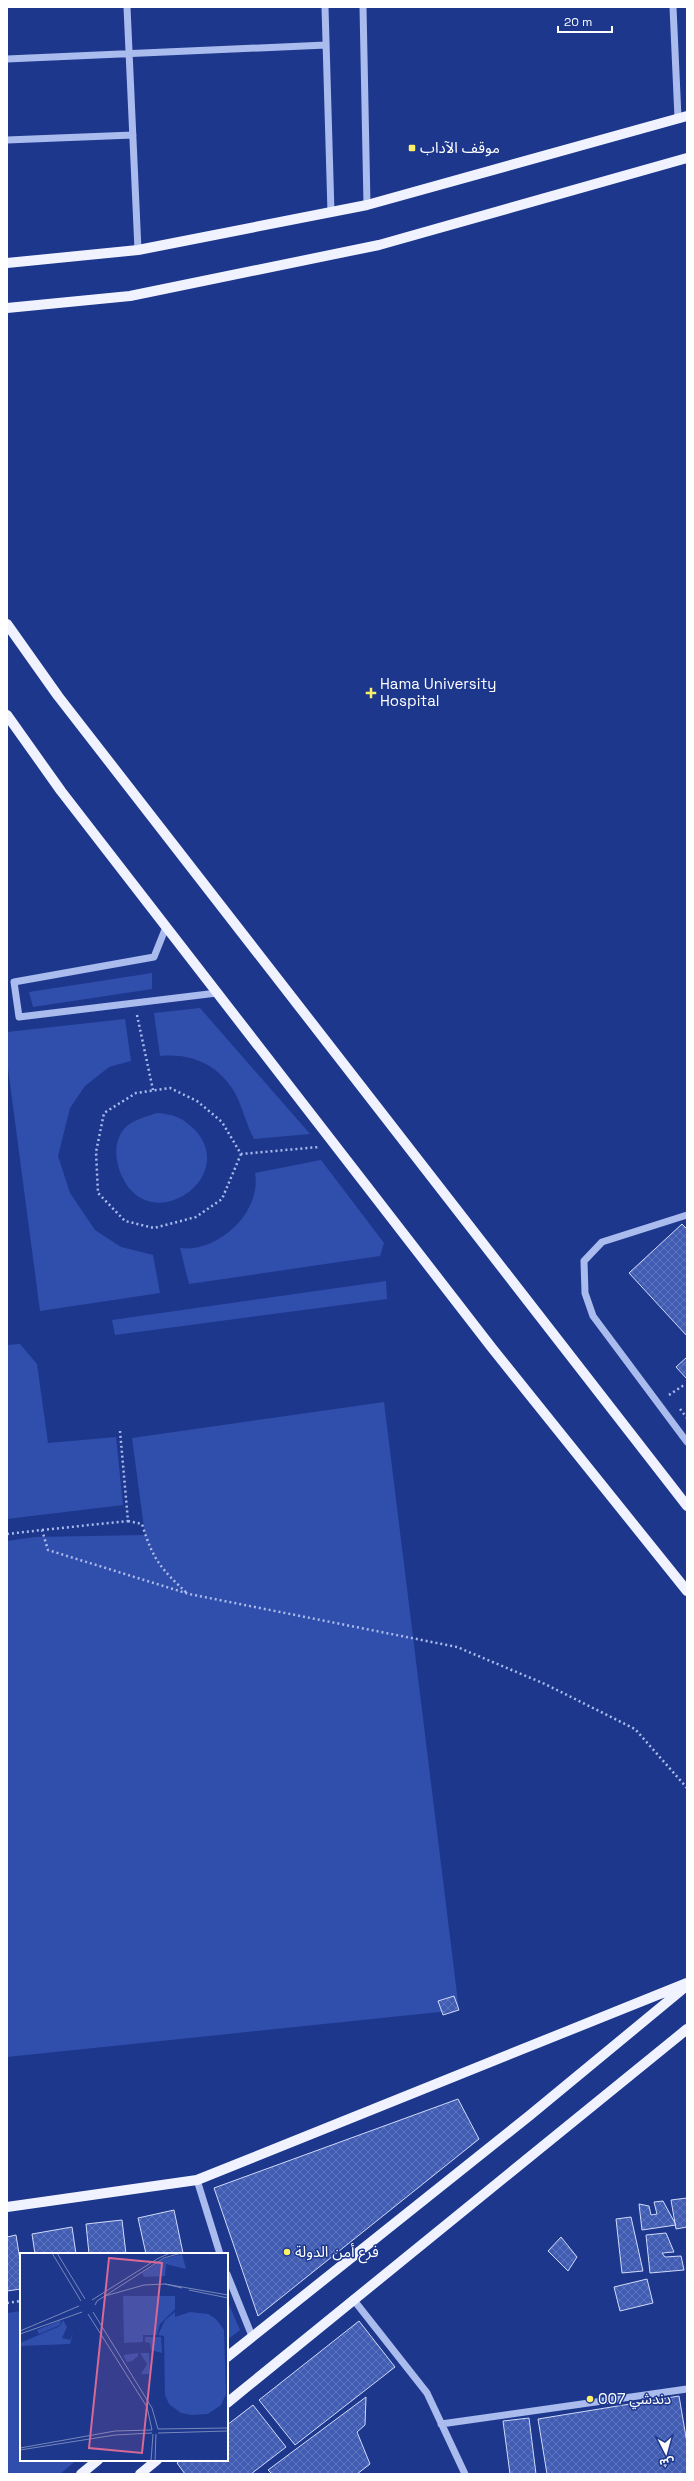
<svg xmlns="http://www.w3.org/2000/svg" width="694" height="2481" font-family="'Space Grotesk','Noto Sans Arabic',sans-serif">
<defs>
<pattern id="building-cross-hatch" width="8" height="8" patternUnits="userSpaceOnUse"><rect width="8" height="8" fill="#415db3"/><path d="M0 0l8 8M0 8l8-8" fill="none" stroke="#5e75be"/></pattern>
</defs>
<rect width="100%" height="100%" fill="#1d378d"/>
<path fill="#304eab" d="M152,973V989L33,1007L29,992Z
M200,1008L310,1134L254,1139C246,1124 243,1108 235,1093C219,1065 192,1053 160,1056L154,1013Z
M125,1019L131,1061L109,1067L85,1086L70,1108L58,1156L70,1193L95,1230L121,1247L153,1255L160,1293L40,1311L7,1061V1032Z
M157,1113C173,1114 183,1118 194,1129C237,1173 163,1230 129,1188C117,1172 110,1146 124,1129C130,1121 147,1116 157,1113Z
M321,1160L384,1243L380,1256L189,1284L180,1248C218,1253 262,1212 255,1173Z
M386,1281L387,1299L115,1335L112,1320Z
M20,1344L37,1364L48,1443L116,1437L123,1505L7,1519V1345Z
M384,1402L459,2010L7,2057V1541L35,1537L145,1535L132,1438Z
M227,2300L240,2330L227,2340Z
M21,2311V2460H77L60,2474H7V2313Z"/>
<path fill="url(#building-cross-hatch)" stroke="#d0daf9" d="M682,1224L687,1229V1336L629,1273Z
M687,1357V1379L676,1367Z
M454,1996L459,2010L443,2015L438,2001Z
M458,2099L479,2139L258,2316L214,2188Z
M687,2198V2227L676,2229L671,2200Z
M663,2201L676,2225L642,2230L639,2204L649,2206L651,2215L657,2214L654,2202Z
M174,2210L183,2253L146,2254L138,2218Z
M631,2217L643,2271L622,2273L616,2219Z
M122,2220L126,2254H89L86,2224Z
M72,2227L76,2254H35L32,2234Z
M666,2233L674,2252L662,2253L665,2257L681,2256L684,2270L650,2273L646,2235Z
M16,2235L21,2266V2289L7,2291V2237Z
M561,2237L577,2257L568,2271L548,2251Z
M647,2279L653,2303L620,2311L614,2287Z
M359,2321L395,2367L295,2445L259,2400Z
M679,2396L687,2443V2474H547L538,2419Z
M366,2397L365,2425L357,2432L370,2464L357,2474H272L268,2470Z
M253,2405L286,2447L251,2474H185L177,2463L181,2460H227V2425Z
M529,2418L536,2474H510L503,2421Z"/>
<g fill="none" stroke-linecap="round" stroke-linejoin="round">
<path stroke="#aabbed" stroke-width="2.5" stroke-dasharray="2 3" stroke-linecap="butt" d="M137,1015L153,1090
M241,1154L222,1199L196,1217L154,1228L125,1221L98,1193L96,1152L104,1113L136,1093L170,1088L197,1101L222,1122L241,1154L319,1147
M669,1395L684,1385
M680,1409L687,1418
M128,1521L142,1524C153,1560 161,1569 188,1594
M42,1530L128,1521L120,1431
M7,1534L42,1530L48,1550L189,1594L457,1647L545,1684L635,1729L687,1788
M7,2303L21,2301"/>
<path stroke="#aabbed" stroke-width="7" d="M127,7L138,250
M325,7L331,213
M363,7L367,205
M673,7L678,118
M7,59L326,45
M7,140L133,135
M166,927L154,957L14,982L19,1017L217,993
M687,1215L602,1242L584,1261L585,1293L593,1316L687,1442
M197,2180L220,2254
M227,2274L252,2336
M353,2299L427,2393L465,2474
M441,2424L687,2389"/>
<path stroke="#f0f3ff" stroke-width="10" d="M7,263L138,250L367,205L687,116
M7,308L130,296L379,245L687,158
M7,624L58,696L687,1506
M7,715L61,791L492,1348L687,1591
M7,2207L197,2180L687,1983
M227,2357L529,2116L684,1988
M227,2403L687,2029
M81,2474L98,2460
M140,2474L157,2460"/>
</g>
<g fill="#fcf069" stroke="#1d378d" stroke-width="1.5">
<rect x="408" y="144" width="8" height="8" rx="2"/>
<path d="M369 687h4v4h4v4h-4v4h-4v-4h-4v-4h4z"/>
<circle cx="287" cy="2252" r="4"/>
<circle cx="590" cy="2399" r="4"/>
</g>
<g text-anchor="middle" stroke-width="3" stroke-linejoin="round" paint-order="stroke">
<g font-size="15" fill="#fff" stroke="#1d378d" text-anchor="start">
<text x="420" y="153">موقف الآداب</text>
<text x="380" y="689">Hama University<tspan x="380" dy="17">Hospital</tspan></text>
<text x="295" y="2257">فرع أمن الدولة</text>
<text x="598" y="2404">دندشي 007</text>
</g>
</g>
<g transform="translate(20 2253)">
<rect width="208" height="208" fill="#1d378d"/>
<path d="M162,1L166,16L146,11L145,23L124,24L122,20L144,6ZM103,43H155V56L140,71L137,82H123V89L104,90ZM155,59V64L170,59L188,61L196,66L204,77L206,141L201,152L188,161L172,162L161,160L149,151L145,142L144,83L138,82L145,67ZM43,67L47,74L42,85L50,87L53,80L50,91L1,93L0,90L40,73ZM125,84H141L142,100L131,97L130,90L125,89ZM118,100V103L112,108L107,109L103,102ZM120,100H129L130,121H121L127,111Z" fill="#304eab"/>
<path d="M41,67L40,72L19,81L17,77Z" fill="#304eab"/>
<path fill="none" stroke="#7787bb" stroke-width="1" d="M32,0L61,48M37,0L65,46M145,31L162,35M169,37L208,45M85,43L124,32L145,31L208,42M72,47L137,6L150,0M75,52L77,48L144,5L161,0M73,59L132,155L138,176L208,175M0,78L59,53M0,81L62,59M138,180L208,178M0,195L95,178L132,177L127,154L68,61M0,197L95,182L132,180M131,208L133,181M135,208L136,181"/>
<path fill="#d76994" fill-opacity="0.15" stroke="#d76994" stroke-width="2" d="M89,5L142,10L122,200L69,195Z"/>
<rect width="208" height="208" fill="none" stroke="#fff" stroke-width="2"/>
</g>
<rect width="694" height="2481" fill="none" stroke="#ffffff" stroke-width="16"/>
<g transform="translate(666 2453) rotate(174)" stroke="#1d378d" stroke-width="3" paint-order="stroke">
<path d="M0-3L7 15L0 10L-7 15Z" fill="#ffffff"/>
<text y="-6" font-size="11" font-weight="bold" text-anchor="middle" fill="#ffffff">ش</text>
</g>
<path d="M558 26v6h54v-6" fill="none" stroke="#ffffff" stroke-width="2"/>
<text x="564" y="26" font-size="12" fill="#ffffff" stroke="#1d378d" stroke-width="3" paint-order="stroke">20 m</text>
</svg>
